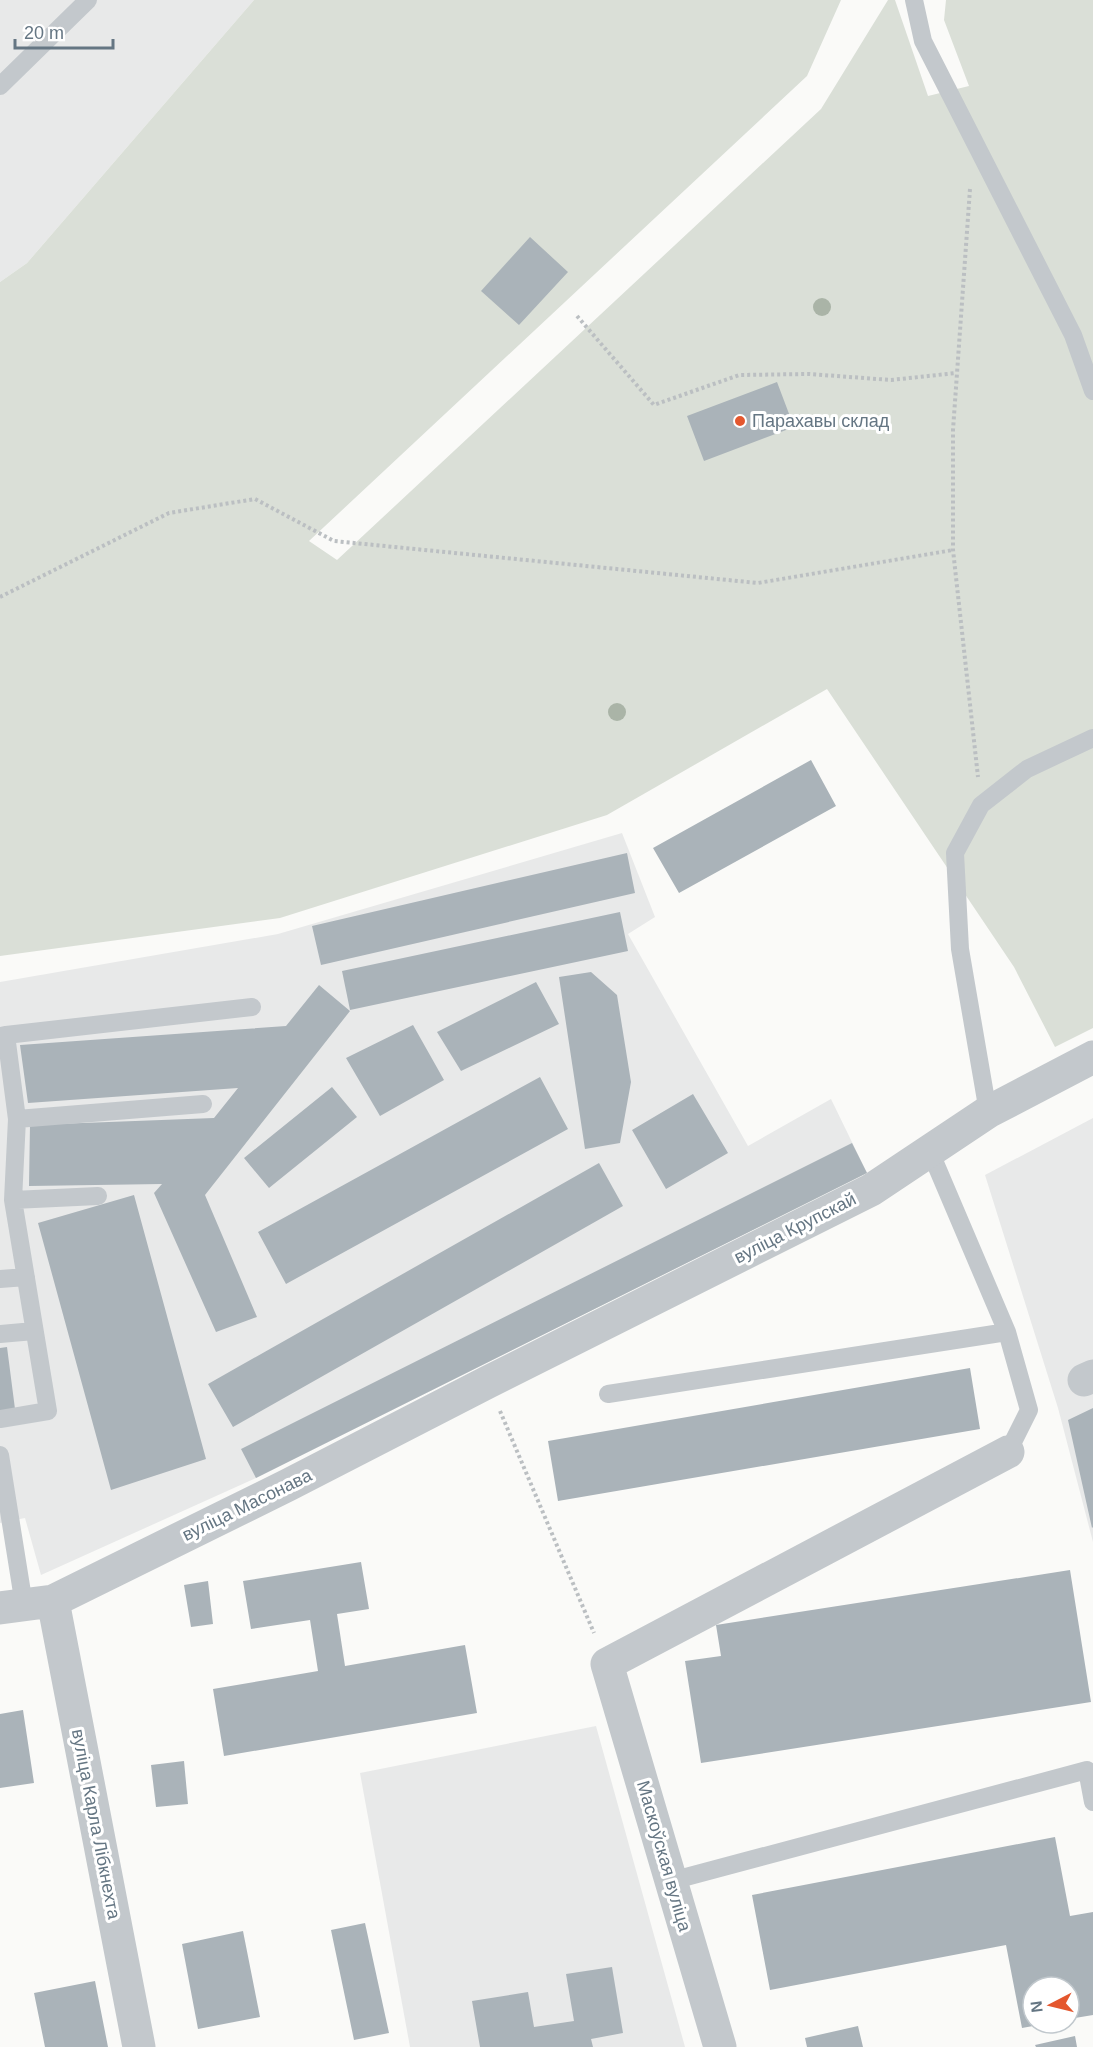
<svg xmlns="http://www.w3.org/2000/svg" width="1093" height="2047" font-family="Helvetica,sans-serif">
<rect width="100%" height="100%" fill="#fafaf8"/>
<path fill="#e8e9e9" d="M0,0H254L27,263L0,282Z
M622,833L655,917L628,934L748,1146L831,1099L867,1173L256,1478L41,1575L25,1518L0,1523V982L278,934Z
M1093,1118V1542L1058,1408L985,1175Z
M596,1726L685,2047H410L360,1773Z"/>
<path fill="#dadfd7" d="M254,0H841L807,76L309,541L337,560L821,109L888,0H895L928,96L969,86L944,20L946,0H1093V1028L1055,1047L1014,967L827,689L607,815L280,918L0,956V282L27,263Z"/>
<path fill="#aab3b9" d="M530,237L568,272L519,325L481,291Z
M777,382L794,427L704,461L687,416Z
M811,760L836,806L679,893L653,848Z
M627,853L635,893L321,965L312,926Z
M620,912L628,951L350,1010L342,971Z
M591,972L617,995L631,1082L620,1143L585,1149L559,977Z
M536,982L559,1024L461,1071L437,1032Z
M319,985L350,1011L205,1195L257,1317L216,1332L154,1193L162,1184L29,1186L30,1125L214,1118L238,1088L28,1103L20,1045L286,1026Z
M413,1025L444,1080L380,1116L346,1058Z
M540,1077L568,1129L286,1284L258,1232Z
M332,1087L357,1117L269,1188L244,1158Z
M693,1094L728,1153L666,1189L632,1130Z
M852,1143L867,1173L256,1478L241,1449Z
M599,1163L623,1206L233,1427L208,1384Z
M134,1195L206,1459L111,1490L38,1223Z
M7,1347L15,1409L0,1411V1348Z
M970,1368L980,1429L558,1501L548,1441Z
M1093,1408V1527L1092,1528L1068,1420Z
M361,1562L369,1609L337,1614L345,1666L465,1645L477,1713L224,1756L213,1689L318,1671L310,1620L251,1629L243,1581Z
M1070,1570L1091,1702L701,1763L685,1661L721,1656L716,1625Z
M208,1581L213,1624L191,1627L184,1585Z
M23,1710L34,1783L0,1788V1714Z
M184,1761L188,1804L156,1807L151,1765Z
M1055,1837L1070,1916L1093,1912V2015L1069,2019V1987H1033V2023L1044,2024L1022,2028L1006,1945L770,1990L752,1895Z
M365,1923L389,2033L354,2040L331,1930Z
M243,1931L260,2017L198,2029L182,1944Z
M612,1967L623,2033L591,2039L593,2047H480L472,2001L528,1992L534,2027L574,2021L566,1974Z
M95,1981L108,2047H45L34,1993Z
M858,2026L863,2047H807L805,2038Z
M1075,2036L1077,2047H1036L1035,2045Z"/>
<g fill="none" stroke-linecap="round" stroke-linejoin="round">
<path stroke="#bbbfc2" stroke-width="4" stroke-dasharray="3 3" stroke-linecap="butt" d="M970,189L953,430V550L978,777
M577,316L654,405L739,375L809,374L891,380L956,373
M0,597L169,513L255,499L334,541L758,583L953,550
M500,1411L594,1633"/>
<path stroke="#c3c8cc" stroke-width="18" d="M914,0L923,41L1073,335L1093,391
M0,86L88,0
M6,1035L252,1007
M0,1036L6,1035L17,1119L13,1200L48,1411L0,1419
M988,1112L960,949L955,853L981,805L1027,769L1093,738
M17,1119L203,1104
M930,1151L1007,1332L1029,1410L1008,1452
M13,1200L98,1196
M0,1279L26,1277
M0,1334L34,1331
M608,1394L1007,1332
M0,1455L24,1605
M671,1881L1087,1770L1093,1802"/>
<path stroke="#c3c8cc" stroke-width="33" d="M1084,1380L1093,1376
M53,1601L139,2047
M0,1608L53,1601L288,1485L488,1382L871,1190L988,1112L1093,1057
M720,2047L607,1664L1008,1452"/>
</g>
<g fill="#aab4a7">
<circle cx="822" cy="307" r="9"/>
<circle cx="617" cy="712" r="9"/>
</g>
<circle fill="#e4572e" stroke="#fff" stroke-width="2" cx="740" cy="421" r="6"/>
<g text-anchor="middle" stroke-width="6" stroke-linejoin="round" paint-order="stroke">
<g font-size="18" fill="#657683" stroke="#fff" text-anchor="start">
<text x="752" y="427">Парахавы склад</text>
</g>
<g font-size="18" fill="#657683" stroke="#fff">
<text transform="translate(795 1228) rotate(-27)" y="6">вуліца Крупскай</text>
<text transform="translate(247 1505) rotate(-26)" y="6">вуліца Масонава</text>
<text transform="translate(96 1824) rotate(79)" y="6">вуліца Карла Лібкнехта</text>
<text transform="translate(664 1856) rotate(74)" y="6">Маскоўская вуліца</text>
</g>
</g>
<g transform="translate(1051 2005) rotate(263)"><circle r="28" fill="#ffffff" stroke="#c1c8cd" stroke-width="1.5"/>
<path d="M0-4.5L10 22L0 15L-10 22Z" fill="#e4572e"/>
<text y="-9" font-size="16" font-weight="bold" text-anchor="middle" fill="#657683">N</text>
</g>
<path d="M15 39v9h98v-9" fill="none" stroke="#657683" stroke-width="3"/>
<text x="24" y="39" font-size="18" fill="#657683" stroke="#ffffff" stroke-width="4.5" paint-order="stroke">20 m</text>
</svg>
